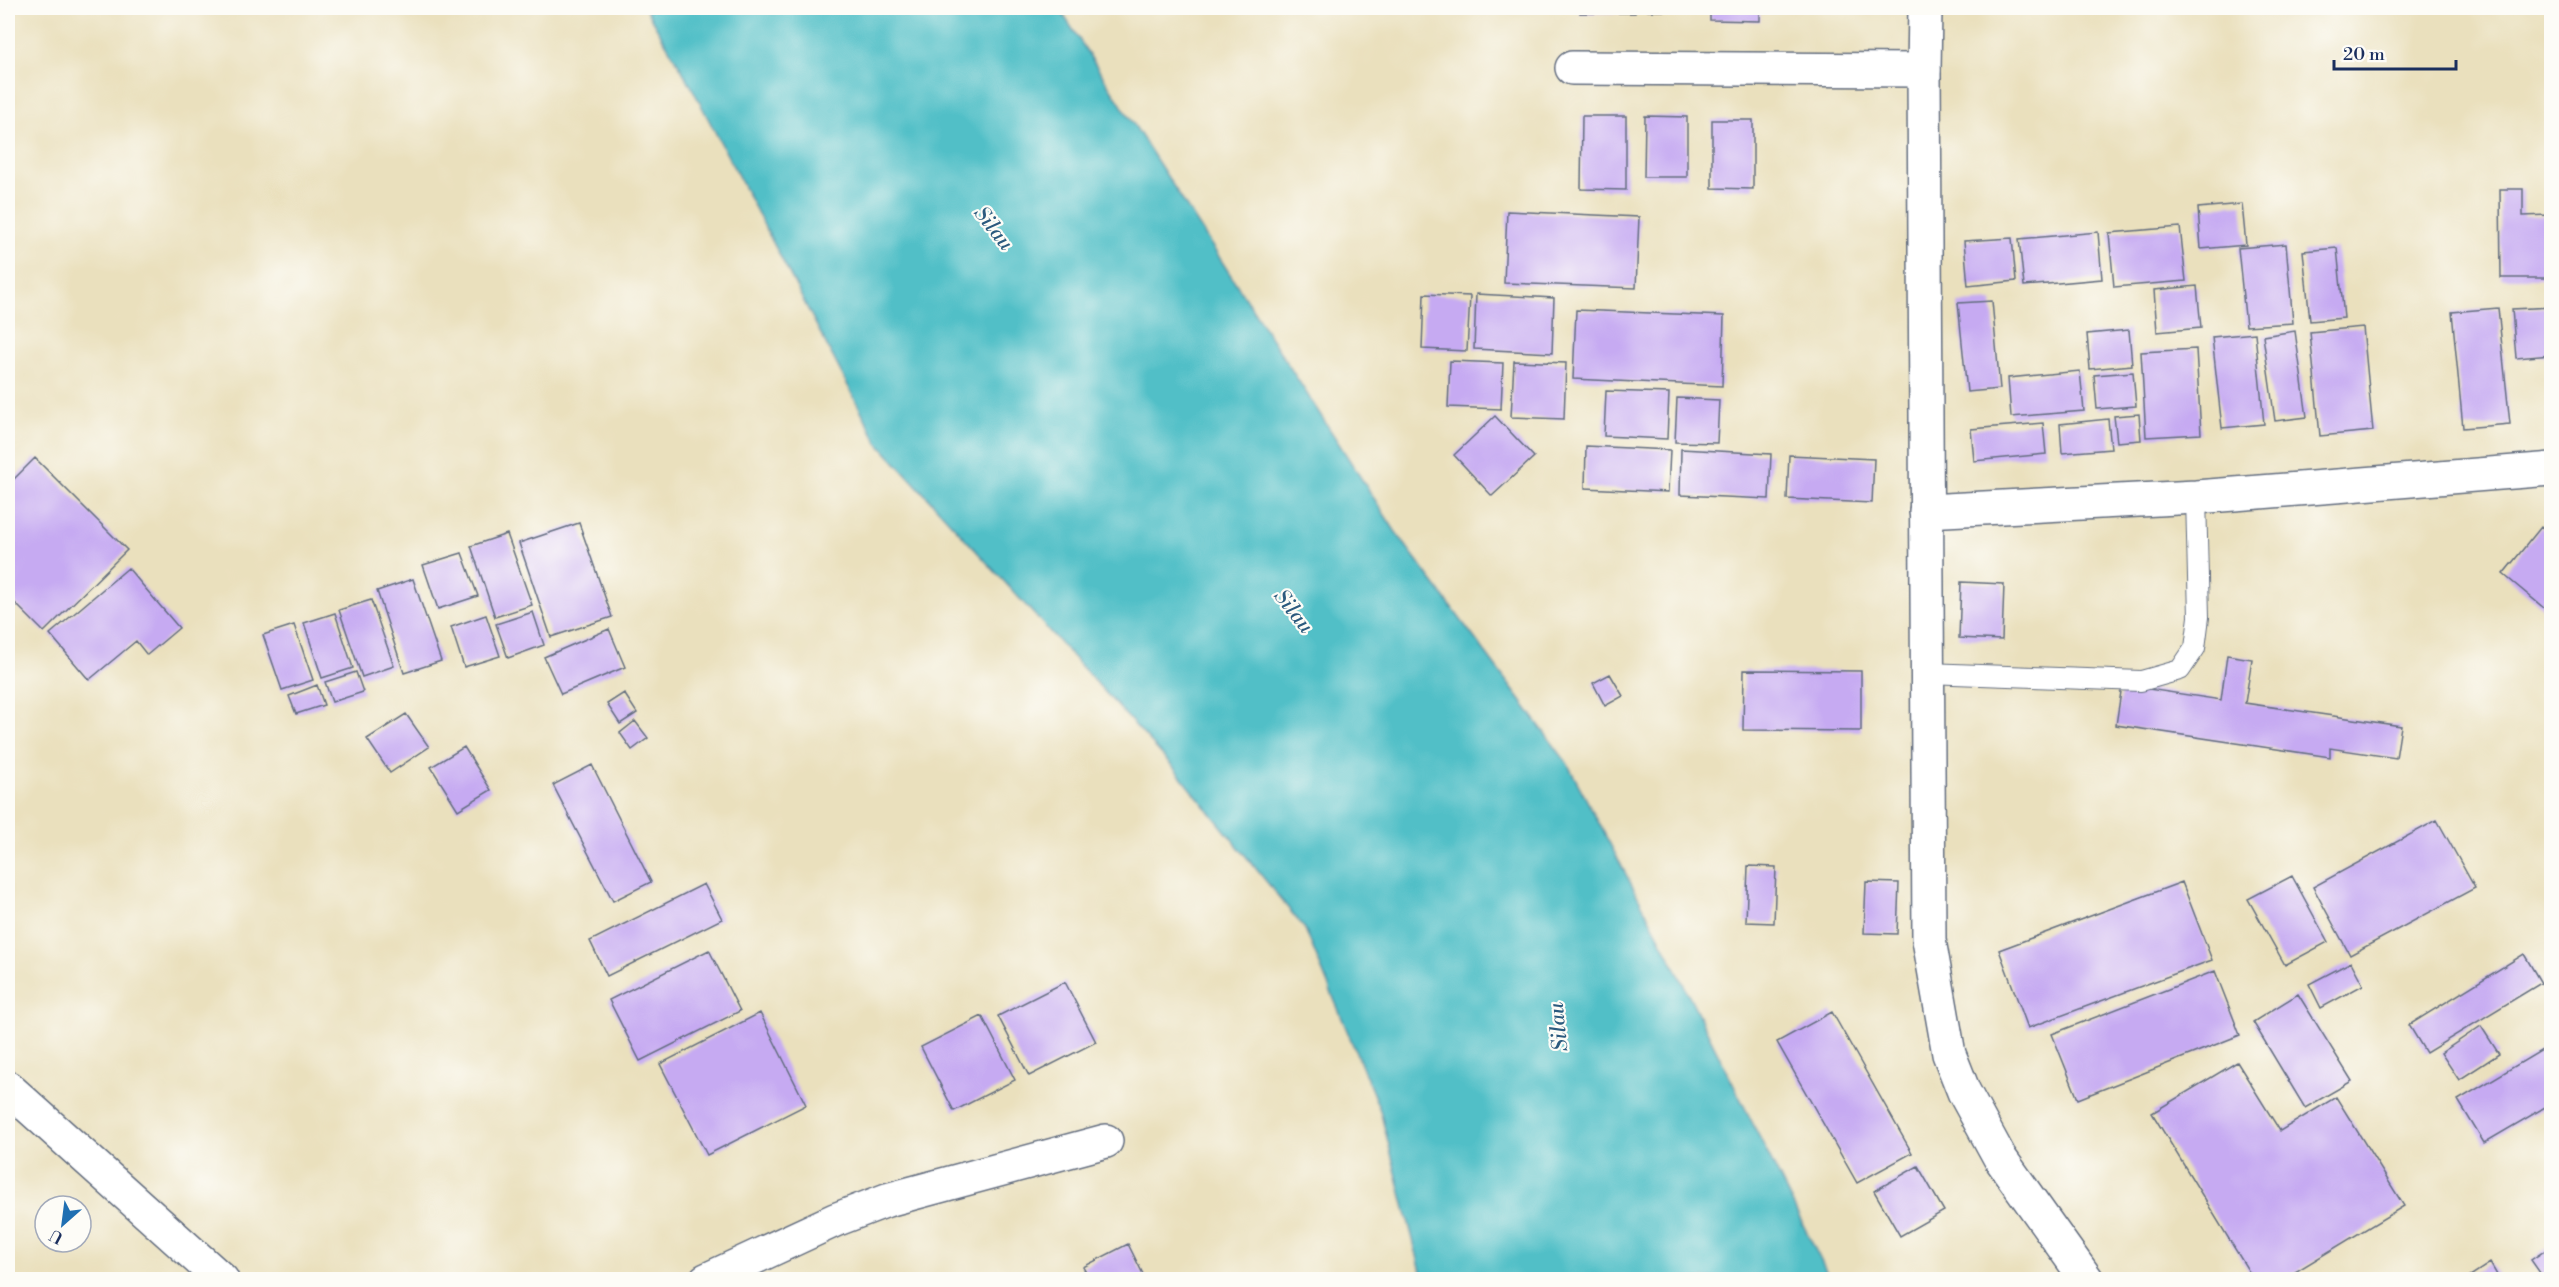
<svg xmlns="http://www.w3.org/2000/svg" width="2559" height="1287" font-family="'Libre Bodoni',serif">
<rect width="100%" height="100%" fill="#fdfcf7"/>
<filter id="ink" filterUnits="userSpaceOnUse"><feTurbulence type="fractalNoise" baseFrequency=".0167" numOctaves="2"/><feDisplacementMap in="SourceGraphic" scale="12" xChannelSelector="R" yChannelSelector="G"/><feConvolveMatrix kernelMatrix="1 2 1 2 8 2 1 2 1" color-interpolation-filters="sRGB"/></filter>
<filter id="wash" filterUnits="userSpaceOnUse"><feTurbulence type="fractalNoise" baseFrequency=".008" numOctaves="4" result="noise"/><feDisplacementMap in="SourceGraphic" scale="24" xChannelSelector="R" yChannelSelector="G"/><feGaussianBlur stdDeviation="1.35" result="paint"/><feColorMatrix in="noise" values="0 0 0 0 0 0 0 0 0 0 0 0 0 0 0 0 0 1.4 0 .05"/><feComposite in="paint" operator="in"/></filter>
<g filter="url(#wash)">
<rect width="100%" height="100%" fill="#eae0bd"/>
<path fill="#51bfc7" stroke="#367792" stroke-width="1.5" d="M645,8H1059L1395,531L1567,763L1673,963L1830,1279H1423L1380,1110L1305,929L1175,769L878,443L689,82Z"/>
<g id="blocks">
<path fill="#c6aaf2" d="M1580,8H1636L1635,13H1580Z
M1648,8H1697V11H1648Z
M1710,8H1760V21L1710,20Z
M1582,116H1626V190L1581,189Z
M1645,116L1687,117V177H1644Z
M1712,120H1753V189L1712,188Z
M2500,189H2523V216L2552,215V278H2501Z
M2242,204L2246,245L2201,249L2198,208Z
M1507,211L1639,217L1636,288L1504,283Z
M2180,227L2186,281L2114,287L2109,233Z
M2098,232L2102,279L2024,286L2019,239Z
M2012,238L2016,281L1968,286L1964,241Z
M2286,244L2293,323L2246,326L2238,248Z
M2337,248L2344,318L2310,321L2303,251Z
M2197,286L2201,328L2157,332L2154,290Z
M1424,294L1470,296L1467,351L1422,349Z
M1476,294L1554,298L1552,353L1474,349Z
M1992,301L2000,389L1967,392L1958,303Z
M2552,307V355L2516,358L2512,309Z
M2498,308L2510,424L2463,428L2452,312Z
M1576,310L1724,316L1722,386L1573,379Z
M2363,327L2373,431L2320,436L2310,332Z
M2129,330L2132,365L2090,369L2087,334Z
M2295,331L2307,417L2275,421L2263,336Z
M2255,333L2264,424L2222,428L2212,337Z
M2196,349L2201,434L2146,437L2141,352Z
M1450,361L1503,363L1501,409L1448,407Z
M1514,361L1566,363L1564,419L1511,417Z
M2080,371L2084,411L2011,417L2008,378Z
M2133,372L2136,406L2097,409L2094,375Z
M1606,391L1669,393L1667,439L1604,436Z
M1677,398L1719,400L1717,443L1675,442Z
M2139,414L2141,440L2117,442L2114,416Z
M1495,416L1534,457L1492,496L1454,455Z
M2108,419L2111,449L2062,453L2060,424Z
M2043,423L2046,454L1974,461L1971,429Z
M1586,446L1670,450L1668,492L1585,488Z
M1681,449L1771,454L1769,499L1680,495Z
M1789,455L1874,459L1872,503L1787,499Z
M35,458L127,550L44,632L8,596V485Z
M579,523L612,617L551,637L519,543Z
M2541,527L2552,536L2550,613L2503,574Z
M507,534L532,605L495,617L471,546Z
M462,553L478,596L438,609L423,565Z
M128,568L179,628L147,655L136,641L89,680L50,634Z
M413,579L441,661L404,673L377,591Z
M1961,582L2004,584L2002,640L1959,638Z
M371,600L394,666L362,677L339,610Z
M533,612L544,645L508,658L496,624Z
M335,613L353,668L322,678L304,623Z
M486,615L500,656L464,667L451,627Z
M294,625L313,680L282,690L263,635Z
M609,629L625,667L561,694L544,657Z
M2227,655L2252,659L2245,703L2401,726L2396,758L2330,748V757L2116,725L2122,685L2221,700Z
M1744,670L1861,671V731L1743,730Z
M356,672L363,692L332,702L325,682Z
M1610,674L1623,696L1605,706L1593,683Z
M317,685L324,705L296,714L289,696Z
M624,693L637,713L620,724L607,704Z
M406,714L429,747L390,773L367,739Z
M635,721L648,738L632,750L620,733Z
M464,747L491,790L458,810L431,767Z
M592,765L651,882L613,901L553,785Z
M2437,820L2475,888L2350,955L2313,887Z
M1748,866L1776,867L1774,923L1746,922Z
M2292,876L2328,942L2285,965L2248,899Z
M1866,882L1899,883L1897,934L1864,933Z
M2182,882L2212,960L2028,1028L1999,950Z
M704,884L722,919L607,976L590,941Z
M709,950L740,1011L640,1061L609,1000Z
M2524,954L2541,983L2426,1053L2409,1025Z
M2351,962L2363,985L2321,1008L2309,984Z
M2215,971L2240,1035L2078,1099L2052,1034Z
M1065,982L1096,1042L1029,1076L998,1016Z
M2298,994L2352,1081L2305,1108L2253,1022Z
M1832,1012L1912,1153L1857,1183L1777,1042Z
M760,1013L806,1105L707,1155L660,1064Z
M982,1016L1015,1080L954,1111L921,1047Z
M2481,1026L2499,1054L2459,1080L2441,1053Z
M2552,1044V1103L2484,1143L2458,1100Z
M2237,1062L2280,1131L2336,1097L2404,1206L2282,1280H2254L2152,1113Z
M1918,1166L1944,1211L1900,1236L1874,1191Z
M1128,1244L1146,1280H1090L1083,1267Z
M2552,1246V1280H2545L2531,1260Z
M2490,1263L2500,1280H2464Z"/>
</g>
</g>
<g filter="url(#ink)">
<use href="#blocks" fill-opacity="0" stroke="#636d7f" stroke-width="1.5"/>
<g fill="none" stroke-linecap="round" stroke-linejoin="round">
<defs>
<path id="lane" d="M1927,673L2141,681L2180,670L2195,648L2199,617L2196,497"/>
<path id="street" d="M1572,68L1924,70
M1926,511L2196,497L2552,469
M706,1280L835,1220L887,1200L1106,1141"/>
<path id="secondary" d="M1925,8L1924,70L1929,940L1949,1054L1964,1092L2000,1158L2087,1280
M8,1088L222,1280"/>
</defs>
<use href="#lane" stroke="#636d7f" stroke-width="22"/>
<use href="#street" stroke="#636d7f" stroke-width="36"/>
<use href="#secondary" stroke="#636d7f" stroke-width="36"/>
<use href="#lane" stroke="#fff" stroke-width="20"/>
<use href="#street" stroke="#fff" stroke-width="33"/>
<use href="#secondary" stroke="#fff" stroke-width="33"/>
</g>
</g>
<g text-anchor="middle" stroke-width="4.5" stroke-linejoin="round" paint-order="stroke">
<g font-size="21" font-style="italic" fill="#2b5a7e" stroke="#fdfcf7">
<text transform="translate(994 228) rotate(52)" y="7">Silau</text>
<text transform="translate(1294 611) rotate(52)" y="7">Silau</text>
<text transform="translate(1558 1027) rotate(-96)" y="7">Silau</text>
</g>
</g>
<rect width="2559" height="1287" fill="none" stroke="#fdfcf7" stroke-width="30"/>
<g transform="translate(63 1224) rotate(208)"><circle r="28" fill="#fdfcf7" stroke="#a3aaba" stroke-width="1.5"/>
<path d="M0-4.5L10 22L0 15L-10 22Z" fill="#1f6fb2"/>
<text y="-9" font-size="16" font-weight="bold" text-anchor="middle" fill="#1b2f5e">U</text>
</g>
<path d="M2334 60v9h122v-9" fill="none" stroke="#1b2f5e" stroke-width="3"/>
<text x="2343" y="60" font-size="18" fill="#1b2f5e" stroke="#fdfcf7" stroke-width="4.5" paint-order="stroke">20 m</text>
</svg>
